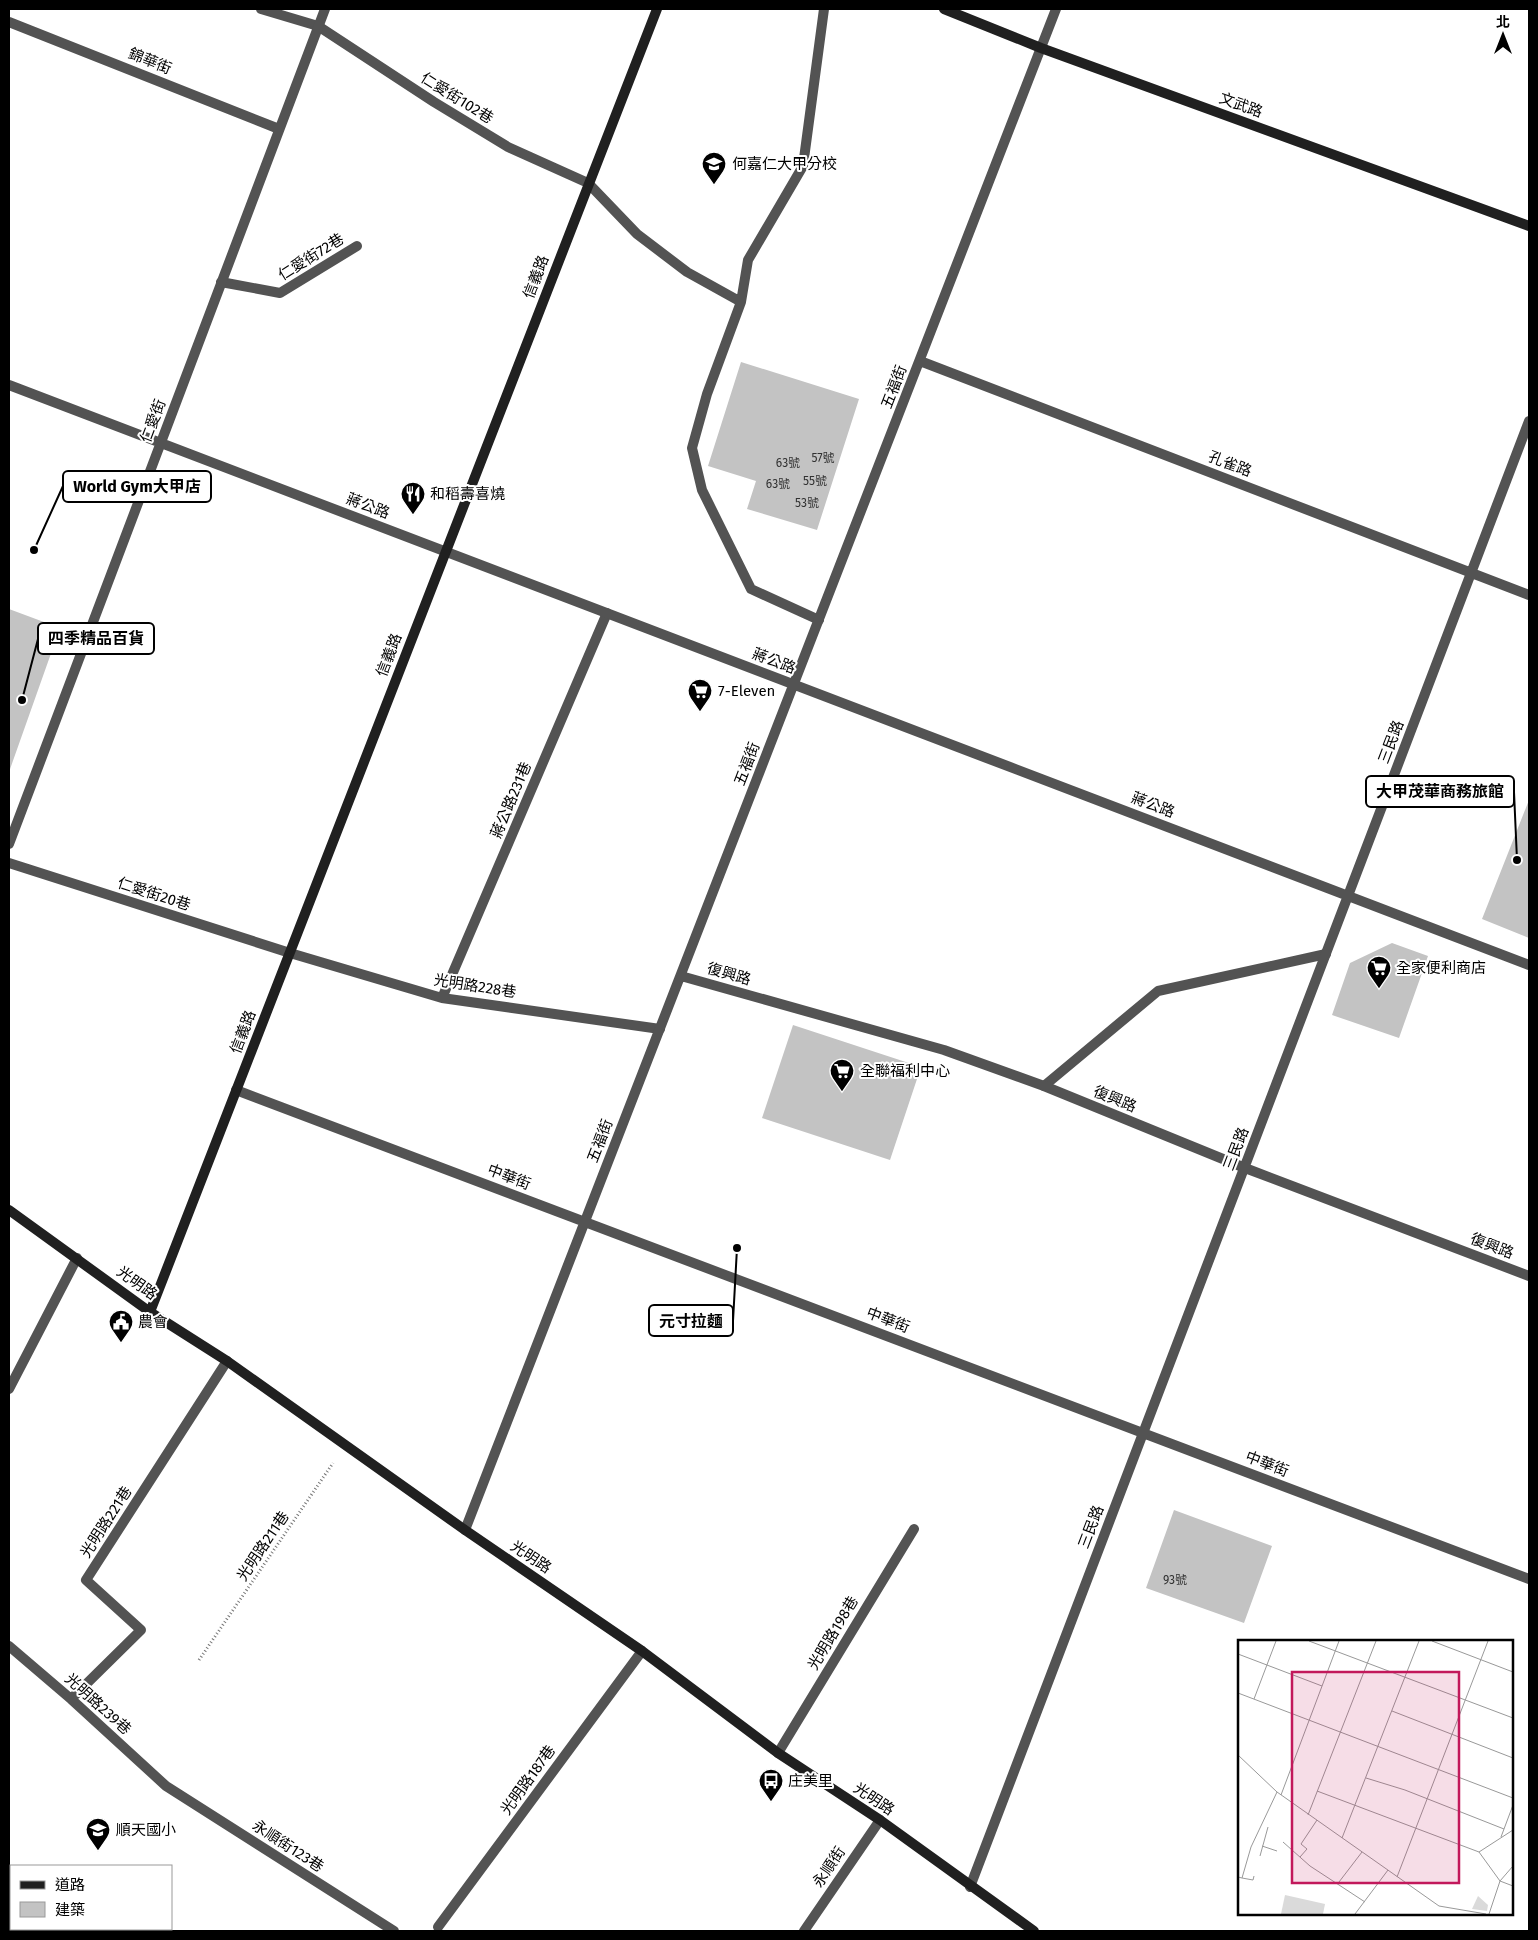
<svg xmlns="http://www.w3.org/2000/svg" width="1538" height="1940" font-family="'Fira Sans','Noto Sans TC',sans-serif">
<rect width="100%" height="100%" fill="#fff"/>
<path fill="#c3c3c3" d="M741,362L859,399L817,530L747,509L756,481L708,466Z
M9,609L60,628L9,772Z
M1529,800V938L1482,919Z
M1392,943L1428,956L1399,1038L1332,1015L1350,963Z
M793,1025L921,1067L890,1160L762,1118Z
M1174,1510L1272,1546L1244,1623L1146,1588Z"/>
<g fill="none" stroke-linecap="round" stroke-linejoin="round">
<path stroke="#757575" stroke-width="3" stroke-dasharray="1 2.5" stroke-linecap="butt" d="M199,1660L333,1463"/>
<path stroke="#535353" stroke-width="10" d="M261,9L318,26L434,102L508,147L588,183L637,234L687,272L741,302
M221,282L280,293L357,246
M819,620L751,589L702,490L692,448L707,394L741,302L748,260L803,166L824,9
M9,863L290,953L442,998L660,1029
M442,998L607,613
M1044,1086L1158,991L1326,954
M9,1389L77,1258
M778,1753L914,1529"/>
<path stroke="#535353" stroke-width="10" d="M9,22L279,129
M920,361L1529,595
M9,385L1529,965
M9,844L325,9
M681,976L944,1050L1044,1086L1245,1168L1529,1276
M236,1090L1529,1579
M465,1530L1056,9
M9,1646L71,1699L166,1786L394,1931
M71,1699L141,1630L86,1580L227,1361
M970,1887L1529,421
M438,1927L642,1651
M804,1931L880,1820"/>
<path stroke="#202020" stroke-width="10" d="M944,9L1041,48L1529,226
M9,1210L150,1312L227,1361L465,1530L642,1651L778,1753L880,1820L1034,1931
M150,1312L657,9"/>
</g>
<defs>
<symbol id="school-pin" viewBox="-11 -11 22 30"><path d="M0 17L-7.5 6A9.5 9.5 0 1 1 7.5 6Z" fill="#000" stroke="#fff"/><path d="M0-5L7-2L0 1L-7-2ZM-4 1L0 2.5L4 1V4Q0 6-4 4Z" fill="#fff"/></symbol>
<symbol id="restaurant-pin" viewBox="-11 -11 22 30"><path d="M0 17L-7.5 6A9.5 9.5 0 1 1 7.5 6Z" fill="#000" stroke="#fff"/><path d="M-5-6h1v4h1v-4h1v4h1v-4h1v5L-1.5 .5V6h-2V.5L-5-1ZM5-6V6H3V1.5H1.5Q1.5-4 5-6Z" fill="#fff"/></symbol>
<symbol id="supermarket-pin" viewBox="-11 -11 22 30"><path d="M0 17L-7.5 6A9.5 9.5 0 1 1 7.5 6Z" fill="#000" stroke="#fff"/><path d="M-6-5.5h2.5l.6 2H6L4.5 2H-2.5L-4.4-4H-6ZM-1.5 3.2a1.3 1.3 0 1 0 .1 0ZM3 3.2a1.3 1.3 0 1 0 .1 0Z" fill="#fff"/></symbol>
<symbol id="civic-pin" viewBox="-11 -11 22 30"><path d="M0 17L-7.5 6A9.5 9.5 0 1 1 7.5 6Z" fill="#000" stroke="#fff"/><path d="M-.6-6.5H3V-4.5H.6V-3L4-1V1h2V6H-6V1h2V-1L-.6-3ZM-1.2 2.5V6h2.4V2.5Z" fill="#fff"/></symbol>
<symbol id="bus-pin" viewBox="-11 -11 22 30"><path d="M0 17L-7.5 6A9.5 9.5 0 1 1 7.5 6Z" fill="#000" stroke="#fff"/><path d="M-5-6H5V4H4V6H2V4H-2V6H-4V4H-5ZM-3.5-4V0h7V-4ZM-3.5 1.2v1.5H-2V1.2ZM2 1.2v1.5H3.5V1.2Z" fill="#fff"/></symbol>
</defs>
<g fill-rule="evenodd">
<use href="#school-pin" x="700" y="150" width="28" height="38"/>
<use href="#restaurant-pin" x="399" y="480" width="28" height="38"/>
<use href="#supermarket-pin" x="686" y="677" width="28" height="38"/>
<use href="#supermarket-pin" x="1365" y="954" width="28" height="38"/>
<use href="#supermarket-pin" x="828" y="1057" width="28" height="38"/>
<use href="#civic-pin" x="107" y="1308" width="28" height="38"/>
<use href="#bus-pin" x="757" y="1767" width="28" height="38"/>
<use href="#school-pin" x="84" y="1816" width="28" height="38"/>
</g>
<g text-anchor="middle" stroke-width="4" stroke-linejoin="round" paint-order="stroke">
<g font-size="12" fill="#313131">
<text x="823" y="462">57號</text>
<text x="788" y="467">63號</text>
<text x="815" y="485">55號</text>
<text x="778" y="488">63號</text>
<text x="807" y="507">53號</text>
<text x="1175" y="1584">93號</text>
</g>
<g font-size="15" fill="#000" stroke="#fff">
<text transform="translate(150 61) rotate(22)" y="5">錦華街</text>
<text transform="translate(457 98) rotate(32)" y="5">仁愛街102巷</text>
<text transform="translate(1241 105) rotate(20)" y="5">文武路</text>
<text transform="translate(311 257) rotate(-32)" y="5">仁愛街72巷</text>
<text transform="translate(536 277) rotate(-69)" y="5">信義路</text>
<text transform="translate(894 387) rotate(-69)" y="5">五福街</text>
<text transform="translate(153 421) rotate(-69)" y="5">仁愛街</text>
<text transform="translate(1230 464) rotate(21)" y="5">孔雀路</text>
<text transform="translate(368 506) rotate(21)" y="5">蔣公路</text>
<text transform="translate(389 655) rotate(-69)" y="5">信義路</text>
<text transform="translate(774 661) rotate(21)" y="5">蔣公路</text>
<text transform="translate(1391 742) rotate(-69)" y="5">三民路</text>
<text transform="translate(747 764) rotate(-69)" y="5">五福街</text>
<text transform="translate(511 800) rotate(-67)" y="5">蔣公路231巷</text>
<text transform="translate(1153 805) rotate(21)" y="5">蔣公路</text>
<text transform="translate(154 894) rotate(18)" y="5">仁愛街20巷</text>
<text transform="translate(729 974) rotate(16)" y="5">復興路</text>
<text transform="translate(475 986) rotate(9)" y="5">光明路228巷</text>
<text transform="translate(243 1032) rotate(-69)" y="5">信義路</text>
<text transform="translate(1115 1099) rotate(22)" y="5">復興路</text>
<text transform="translate(600 1141) rotate(-69)" y="5">五福街</text>
<text transform="translate(1236 1149) rotate(-69)" y="5">三民路</text>
<text transform="translate(509 1177) rotate(21)" y="5">中華街</text>
<text transform="translate(1492 1246) rotate(21)" y="5">復興路</text>
<text transform="translate(137 1283) rotate(36)" y="5">光明路</text>
<text transform="translate(888 1320) rotate(21)" y="5">中華街</text>
<text transform="translate(1267 1464) rotate(21)" y="5">中華街</text>
<text transform="translate(106 1522) rotate(-57)" y="5">光明路221巷</text>
<text transform="translate(1091 1527) rotate(-69)" y="5">三民路</text>
<text transform="translate(263 1546) rotate(-56)" y="5">光明路211巷</text>
<text transform="translate(531 1557) rotate(34)" y="5">光明路</text>
<text transform="translate(833 1633) rotate(-59)" y="5">光明路198巷</text>
<text transform="translate(98 1704) rotate(42)" y="5">光明路239巷</text>
<text transform="translate(528 1780) rotate(-54)" y="5">光明路187巷</text>
<text transform="translate(874 1799) rotate(34)" y="5">光明路</text>
<text transform="translate(288 1846) rotate(33)" y="5">永順街123巷</text>
<text transform="translate(829 1867) rotate(-56)" y="5">永順街</text>
</g>
<g font-size="15" fill="#000" stroke="#fff" text-anchor="start">
<text x="732" y="169">何嘉仁大甲分校</text>
<text x="430" y="499">和稻壽喜燒</text>
<text x="718" y="696">7-Eleven</text>
<text x="1396" y="973">全家便利商店</text>
<text x="860" y="1076">全聯福利中心</text>
<text x="138" y="1327">農會</text>
<text x="788" y="1786">庄美里</text>
<text x="116" y="1835">順天國小</text>
</g>
</g>
<g transform="translate(1238 1640)">
<rect width="275" height="275" fill="#fff"/>
<path d="M47,255L87,264L85,274H43Z" fill="#dadada"/>
<path d="M240,256L250,265L249,271L234,269Z" fill="#dadada"/>
<path fill="none" stroke="#999" stroke-width="1" d="M71,1L275,78M194,1L275,32M0,14L84,46M0,53L275,158M16,59L38,1M154,71L275,118M0,115L39,152L201,266L248,274M128,138L167,150L266,189M79,151L241,212L262,241L275,246M43,155L101,1M70,175L138,1M263,197L275,165M104,198L181,1M45,202L72,226L127,262M24,206L39,211M241,212L275,190M22,216L30,187M62,217L69,209L63,204L79,180M0,237L4,238L13,207L39,152M159,237L250,1M4,238L15,240L16,236M101,242L124,212M117,274L150,230M251,274L262,241L275,226"/>
<path fill="#c2185b" fill-opacity="0.15" stroke="#c2185b" stroke-width="2.5" d="M54,32H221V243H54Z"/>
<rect width="275" height="275" fill="none" stroke="#000" stroke-width="2.5"/>
</g>
<path fill="none" stroke="#000" stroke-width="2" d="M34 550L63 486M22 700L38 639M1517 860L1514 792M737 1248L733 1321"/>
<g fill="#000" stroke="#fff" stroke-width="2">
<circle cx="34" cy="550" r="5"/>
<circle cx="22" cy="700" r="5"/>
<circle cx="1517" cy="860" r="5"/>
<circle cx="737" cy="1248" r="5"/>
</g>
<g fill="#fff" stroke="#000" stroke-width="2">
<rect x="63" y="471" width="148" height="31" rx="5"/>
<rect x="38" y="623" width="116" height="31" rx="5"/>
<rect x="1366" y="776" width="148" height="31" rx="5"/>
<rect x="649" y="1305" width="84" height="31" rx="5"/>
</g>
<g font-size="16" text-anchor="middle" font-weight="bold" fill="#000">
<text x="137" y="492">World Gym大甲店</text>
<text x="96" y="644">四季精品百貨</text>
<text x="1440" y="797">大甲茂華商務旅館</text>
<text x="691" y="1327">元寸拉麵</text>
</g>
<rect width="1538" height="1940" fill="none" stroke="#000000" stroke-width="20"/>
<rect x="10" y="1865" width="162" height="65" fill="#ffffff" stroke="#999999"/>
<rect x="20" y="1881" width="25" height="8" fill="#202020" stroke="#999999"/>
<text x="55" y="1890" font-size="15" fill="#000000">道路</text>
<rect x="20" y="1902" width="25" height="15" fill="#c3c3c3" stroke="#999999"/>
<text x="55" y="1915" font-size="15" fill="#000000">建築</text>
<g transform="translate(1503 35)" stroke="#ffffff" stroke-width="4" paint-order="stroke">
<path d="M0-4L9 19L0 12L-9 19Z" fill="#000000"/>
<text y="-8" font-size="14" font-weight="bold" text-anchor="middle" fill="#000000">北</text>
</g>
</svg>
